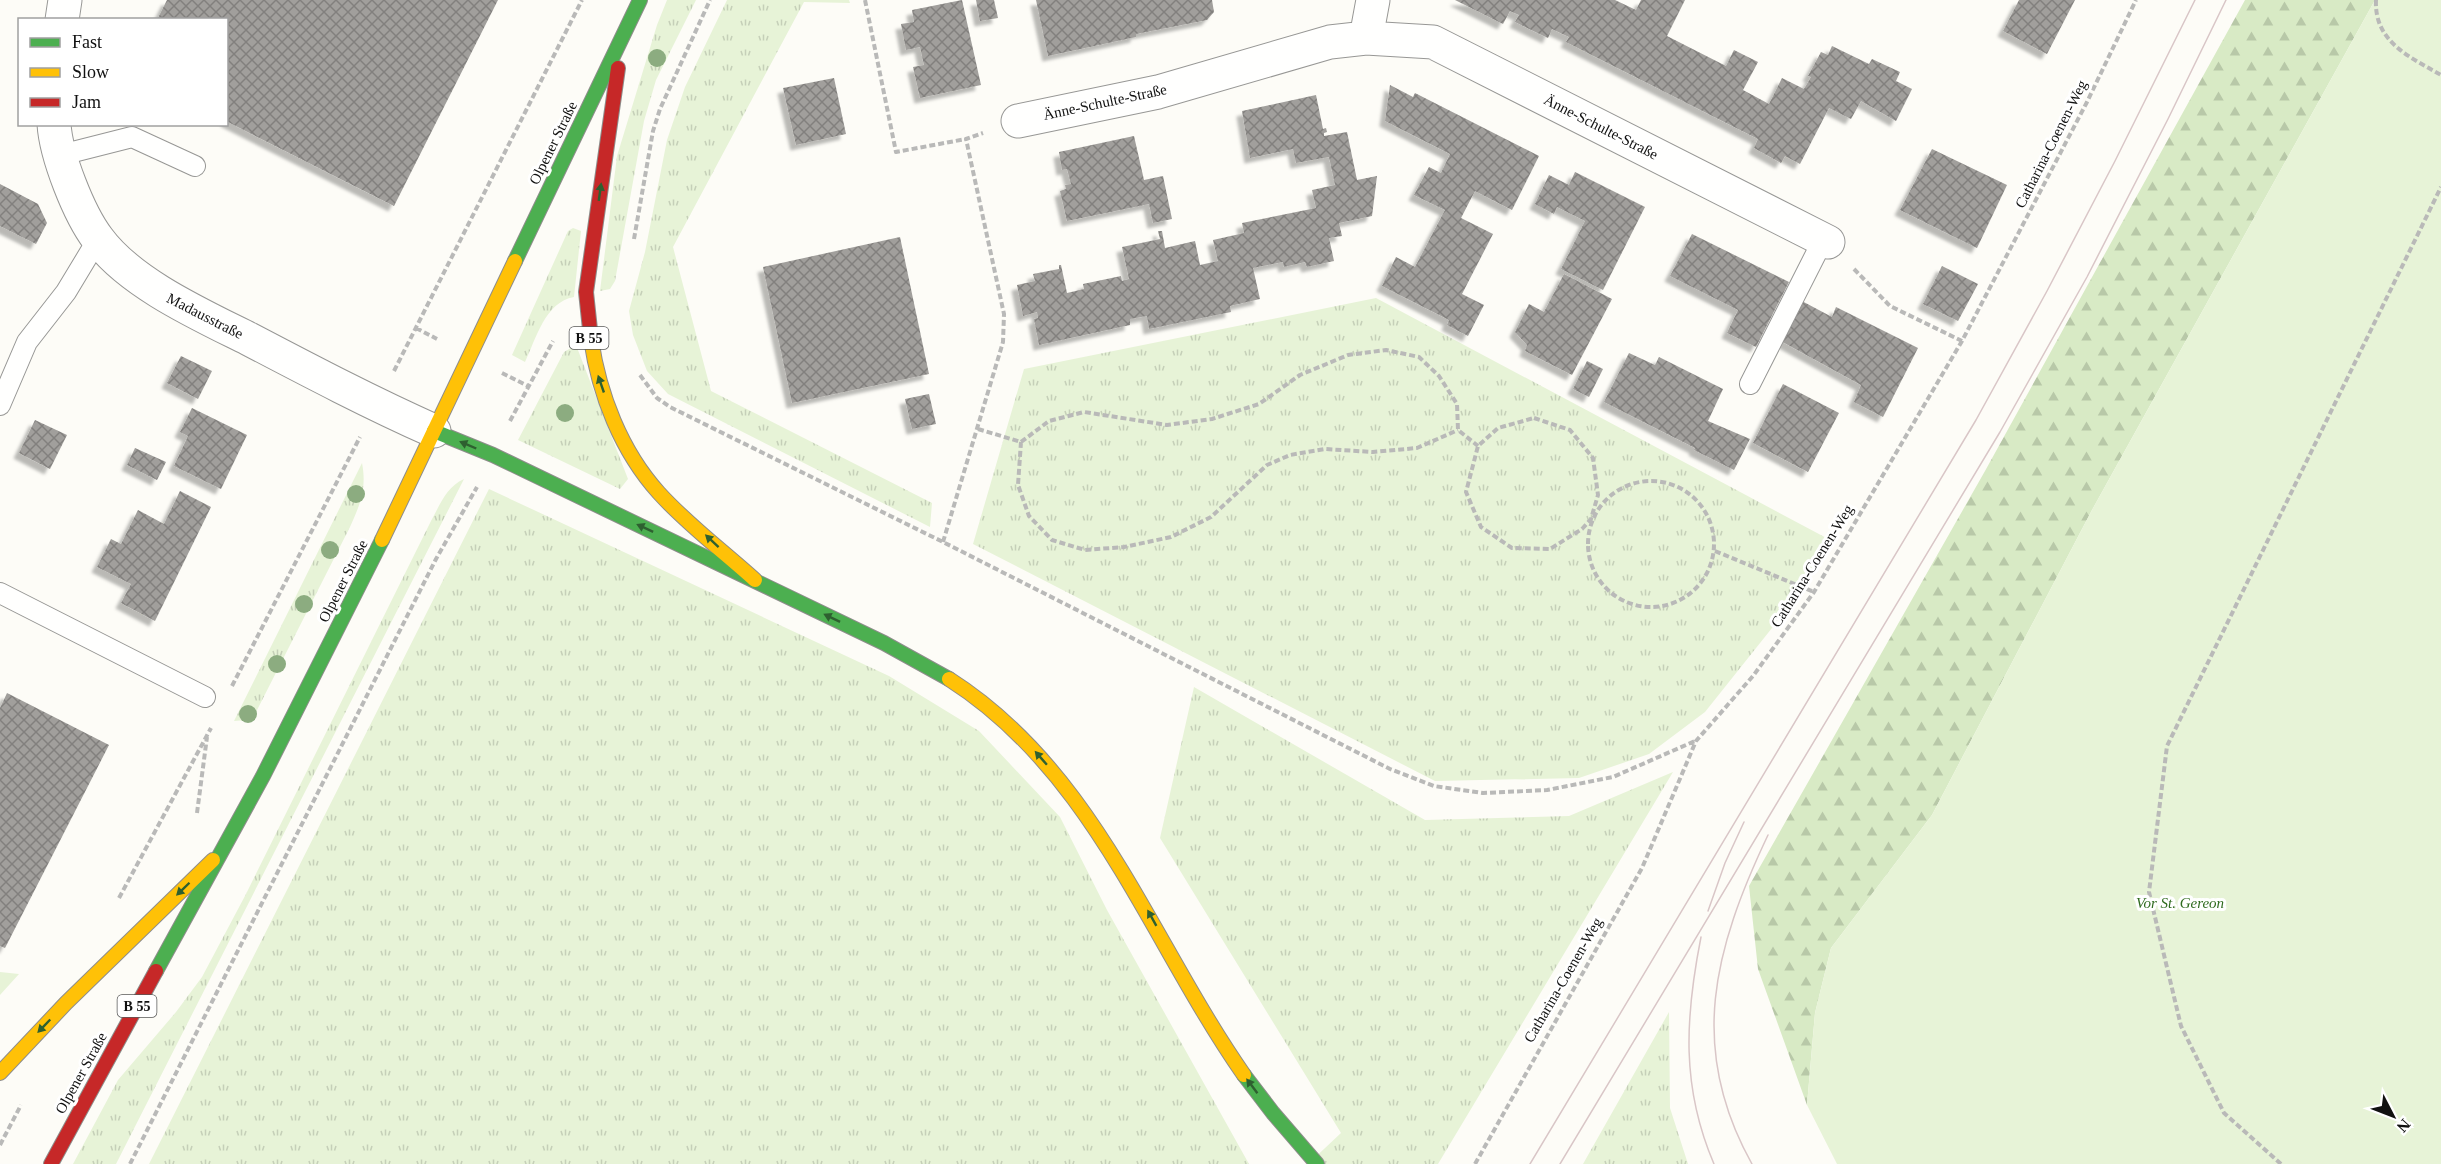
<svg xmlns="http://www.w3.org/2000/svg" width="2441" height="1164" font-family="Georgia,serif">
<defs>
<pattern id="grass-tufts" width="24" height="20" patternUnits="userSpaceOnUse" patternTransform="scale(1.5)"><rect width="24" height="20" fill="#e7f3d7"/><path d="M3 7l-1-3M5 7V3M7 7l1-3M15 17l-1-3M17 17v-4M19 17l1-3" fill="none" stroke="#c5cfb8"/></pattern>
<pattern id="forest-firs" width="22" height="20" patternUnits="userSpaceOnUse" patternTransform="scale(1.5)"><rect width="22" height="20" fill="#d8eac5"/><path d="M5 1l3.5 6h-7zM16 11l3.5 6h-7z" fill="#b8c8a8"/></pattern>
<pattern id="building-cross-hatch" width="8" height="8" patternUnits="userSpaceOnUse" patternTransform="scale(1.5)"><rect width="8" height="8" fill="#a19f9c"/><path d="M0 0l8 8M0 8l8-8" fill="none" stroke="#82807e"/></pattern>
<filter id="shadow"><feDropShadow dx="-5.5" dy="5.5" stdDeviation="1.5" flood-color="#0004"/></filter>
</defs>
<rect width="100%" height="100%" fill="#fdfcf7"/>
<path fill="url(#grass-tufts)" d="M667,0H696L656,80L644,121L615,281L610,289L600,291L617,156L657,25Z
M727,0H849L850,3L804,2L673,247L711,391L932,503L930,527L668,394L647,371L633,335L629,311L645,252L667,140L685,87Z
M573,228L581,231L574,297C545,302 536,339 525,362L512,355L568,231Z
M1376,298L1834,542L1772,628L1705,712L1649,754L1579,778L1435,781L973,544L1024,369Z
M576,345L628,479L620,489L518,440L564,352Z
M362,463C367,488 360,505 350,527L254,716L247,720L234,721Z
M464,479L116,1164H73L118,1080L176,1012L202,977L246,894L431,521C440,505 446,487 464,479Z
M489,489L889,676L979,731L1060,817L1107,910L1249,1164H149Z
M1194,687L1425,820L1569,816L1673,772L1438,1164H1308L1341,1133L1160,838Z
M0,972L19,974L0,995Z
M1669,1012L1670,1108L1688,1164H1583Z"/>
<path fill="url(#forest-firs)" d="M2245,0H2375L2092,510L1932,815L1831,948L1815,1013L1807,1105L1758,969L1749,886L1985,471Z"/>
<path fill="#e7f3d7" d="M2375,0H2441V1164H1837L1807,1105L1815,1013L1831,948L1932,815L2092,510Z"/>
<path fill="url(#building-cross-hatch)" filter="url(#shadow)" d="M167,0H498L394,206L226,121V20H157Z
M962,0L981,85L920,98L913,67L924,65L920,47L906,50L901,24L914,22L912,10Z
M976,0H994L998,18L980,21Z
M1036,0H1212L1214,12L1207,20L1136,34V37L1048,56Z
M1455,0H1615L1636,10L1641,0H1685L1667,36L1726,66L1734,50L1758,62L1743,90L1769,104L1782,78L1804,89L1811,77L1808,76L1821,52L1828,55L1832,46L1869,64L1872,59L1900,72L1896,81L1912,89L1896,121L1861,101L1851,119L1829,108L1800,164L1785,156L1781,163L1754,148L1758,139L1566,42L1569,37L1552,29L1548,38L1515,22L1519,15L1510,11L1503,24Z
M2019,0H2075L2047,54L2003,31Z
M834,78L846,134L796,145L783,88Z
M1390,85L1413,97L1415,93L1539,156L1512,210L1475,191L1461,218L1493,234L1462,294L1484,305L1468,336L1447,325L1449,320L1382,286L1396,257L1415,267L1445,210L1414,195L1429,167L1441,173L1450,154L1385,121Z
M1316,95L1323,129L1326,128L1327,132L1324,133V136L1347,132L1357,180L1377,176L1372,216L1339,223L1342,236L1329,238L1334,261L1307,267L1305,262L1284,267L1283,262L1253,268L1260,299L1230,306L1231,312L1149,329L1147,316L1130,319V325L1039,345L1034,319L1038,318L1037,312L1023,316L1017,285L1035,281L1033,274L1059,269V265H1061L1067,293L1084,289L1083,284L1121,276L1122,281L1129,279L1122,247L1160,239L1158,231H1162L1165,248L1195,241L1200,265L1218,261L1213,240L1244,233L1242,223L1316,208L1312,190L1335,185L1329,157L1296,163L1293,149L1250,158L1242,111Z
M1134,136L1144,180L1163,176L1172,219L1153,223L1149,204L1067,221L1060,191L1066,189L1065,185L1071,184L1067,169L1062,170L1059,152Z
M1932,149L2007,185L1977,248L1900,210Z
M1575,172L1645,207L1603,290L1561,269L1585,221L1557,207L1554,214L1535,204L1549,175L1569,185Z
M0,184L38,204L47,223L36,244L0,226Z
M1692,234L1789,282L1756,347L1727,333L1738,310L1670,276Z
M900,237L929,374L792,403L763,267Z
M1942,266L1978,284L1958,321L1923,304Z
M1564,274L1612,299L1572,375L1525,351L1527,345L1515,332L1529,304L1544,312Z
M1800,300L1832,317L1836,307L1918,348L1883,417L1854,402L1861,385L1779,340Z
M1629,353L1655,365L1659,357L1723,389L1708,421L1750,439L1734,470L1694,450L1695,448L1604,402Z
M181,356L212,371L198,399L167,383Z
M1587,361L1603,369L1589,397L1573,389Z
M1783,384L1839,413L1808,472L1753,443Z
M929,394L936,424L912,429L905,399Z
M192,408L247,435L221,489L174,466L188,436L180,432Z
M35,420L67,435L50,469L19,453Z
M135,448L166,462L157,480L127,465Z
M180,491L211,507L155,621L121,603L131,584L97,567L111,539L121,544L138,510L164,524Z
M7,693L109,745L5,948L0,946V708Z"/>
<g fill="none" stroke-linecap="round" stroke-linejoin="round">
<defs>
<path id="lane" d="M61,155L132,137L195,166
M1750,384L1823,240
M0,405L27,342L66,292L98,239
M0,593L205,697"/>
<path id="street" d="M62,20L65,0
M1366,38L1373,0
M1018,121L1158,92L1330,42L1366,38L1433,42L1828,242
M54,124C56,156 79,214 98,239C130,283 201,315 249,339C310,371 371,403 434,431"/>
<path id="fast" d="M515,261L640,0
M434,431L493,455L884,643L949,679
M156,971L263,776L382,540
M1244,1075L1273,1113L1317,1164"/>
<path id="slow" d="M591,339C599,394 621,451 659,493C688,525 723,551 755,580
M382,540L515,261
M949,679C1095,772 1149,939 1244,1075
M0,1073L66,1003L213,860"/>
<path id="jam" d="M591,339L586,292L618,68
M51,1164L156,971"/>
</defs>
<use href="#lane" stroke="#979795" stroke-width="22"/>
<use href="#street" stroke="#979795" stroke-width="35"/>
<use href="#fast" stroke="#8e8d8b" stroke-width="16"/>
<use href="#slow" stroke="#8e8d8b" stroke-width="16"/>
<use href="#jam" stroke="#8e8d8b" stroke-width="16"/>
<path stroke="#b9b9b8" stroke-width="4" stroke-dasharray="6 3" stroke-linecap="butt" d="M865,0L896,152L966,139
M2376,0C2374,42 2410,57 2441,75
M634,239L653,131L660,109L710,0
M1854,269L1890,306L1962,341
M416,328L437,339
M394,371L582,0
M502,373L528,386
M640,375L657,398L670,407L943,542L1390,769L1434,786L1483,793L1547,790L1613,777L1695,741
M1534,418L1570,430L1593,458L1598,495L1591,519L1582,529L1550,549L1512,548L1481,527L1466,492L1478,446L1498,428Z
M510,421L553,341
M978,429L1021,442L1049,421L1084,412L1167,425L1212,419L1259,404L1300,375L1348,355L1386,350L1419,357L1439,376L1457,404L1458,430L1478,446
M1021,442L1018,485L1029,516L1052,540L1085,550L1124,547L1171,537L1211,517L1267,465L1290,455L1325,449L1373,452L1417,448L1458,430
M1588 544a63 63 0 1 1 126 0a63 63 0 1 1-126 0Z
M943,542L1003,342L1004,314L966,139L983,133
M1715,551L1814,592
M232,686L360,437
M197,813L207,737
M119,898L211,728
M0,1145L21,1105
M130,1164L436,559L477,487
M1475,1164L1642,868L1696,741L1753,676L1814,592L1962,341L2087,102L2136,0
M2281,1164L2224,1113L2181,1026L2149,892L2167,746L2441,187"/>
<use href="#lane" stroke="#fffffe" stroke-width="20"/>
<use href="#street" stroke="#fffffe" stroke-width="33"/>
<use href="#fast" stroke="#4caf50" stroke-width="14"/>
<use href="#slow" stroke="#ffc107" stroke-width="14"/>
<use href="#jam" stroke="#c62828" stroke-width="14"/>
<path stroke="#d9c6c7" stroke-width="1.5" d="M1708,911L1725,863L1744,822
M1701,937C1685,1018 1681,1087 1714,1164
M1530,1164L1976,420L2047,291L2115,161L2195,0
M1560,1164L2000,432L2087,277L2168,119L2226,0
M1752,1164C1687,1048 1714,949 1768,835"/>
</g>
<g fill="#8cac80">
<circle cx="657" cy="58" r="9"/>
<circle cx="565" cy="413" r="9"/>
<circle cx="356" cy="494" r="9"/>
<circle cx="330" cy="550" r="9"/>
<circle cx="304" cy="604" r="9"/>
<circle cx="277" cy="664" r="9"/>
<circle cx="248" cy="714" r="9"/>
</g>
<defs><path id="oneway-solid" d="M-6-.8H1V-3.2L6.5 0L1 3.2V.8H-6Z" transform="scale(1.5)"/></defs>
<g fill="#2e6030">
<use href="#oneway-solid" transform="translate(600 192) rotate(-82)"/>
<use href="#oneway-solid" transform="translate(601 384) rotate(-109)"/>
<use href="#oneway-solid" transform="translate(468 445) rotate(-157)"/>
<use href="#oneway-solid" transform="translate(645 528) rotate(-155)"/>
<use href="#oneway-solid" transform="translate(712 541) rotate(-137)"/>
<use href="#oneway-solid" transform="translate(832 618) rotate(-154)"/>
<use href="#oneway-solid" transform="translate(1041 758) rotate(-131)"/>
<use href="#oneway-solid" transform="translate(183 889) rotate(136)"/>
<use href="#oneway-solid" transform="translate(1152 918) rotate(-119)"/>
<use href="#oneway-solid" transform="translate(44 1026) rotate(134)"/>
<use href="#oneway-solid" transform="translate(1252 1086) rotate(-127)"/>
</g>
<g text-anchor="middle" stroke-width="6" stroke-linejoin="round" paint-order="stroke">
<g fill="#fff" stroke="#585858" stroke-width="1.5">
<rect x="569.5" y="327" width="39" height="22" rx="4.5"/>
<rect x="117.5" y="995" width="39" height="22" rx="4.5"/>
</g>
<g font-size="14" font-weight="bold" fill="#111">
<text x="589" y="343">B 55</text>
<text x="137" y="1011">B 55</text>
</g>
<g font-size="15" fill="#111" stroke="#fff">
<text transform="translate(1105 102) rotate(-12)" y="5">Änne-Schulte-Straße</text>
<text transform="translate(1601 127) rotate(27)" y="5">Änne-Schulte-Straße</text>
<text transform="translate(553 143) rotate(-64)" y="5">Olpener Straße</text>
<text transform="translate(2051 144) rotate(-63)" y="5">Catharina-Coenen-Weg</text>
<text transform="translate(205 316) rotate(27)" y="5">Madausstraße</text>
<text transform="translate(1812 566) rotate(-58)" y="5">Catharina-Coenen-Weg</text>
<text transform="translate(343 581) rotate(-63)" y="5">Olpener Straße</text>
<text transform="translate(1563 980) rotate(-60)" y="5">Catharina-Coenen-Weg</text>
<text transform="translate(81 1073) rotate(-61)" y="5">Olpener Straße</text>
</g>
<g font-size="15" font-style="italic" fill="#2f6b1f" stroke="#fff">
<text x="2180" y="908">Vor St. Gereon</text>
</g>
</g>
<rect x="18" y="18" width="210" height="108" fill="#ffffff" stroke="#a0a0a0" stroke-width="1.5"/>
<rect x="30" y="38" width="30" height="9" fill="#4caf50" stroke="#a0a0a0" stroke-width="1.5"/>
<text x="72" y="48" font-size="18" fill="#111111">Fast</text>
<rect x="30" y="68" width="30" height="9" fill="#ffc107" stroke="#a0a0a0" stroke-width="1.5"/>
<text x="72" y="78" font-size="18" fill="#111111">Slow</text>
<rect x="30" y="98" width="30" height="9" fill="#c62828" stroke="#a0a0a0" stroke-width="1.5"/>
<text x="72" y="108" font-size="18" fill="#111111">Jam</text>
<g transform="translate(2393 1116) rotate(132)" stroke="#ffffff" stroke-width="4.5" paint-order="stroke">
<path d="M0-4.5L10 22L0 15L-10 22Z" fill="#111111"/>
<text y="-9" font-size="16" font-weight="bold" text-anchor="middle" fill="#111111">N</text>
</g>
</svg>
